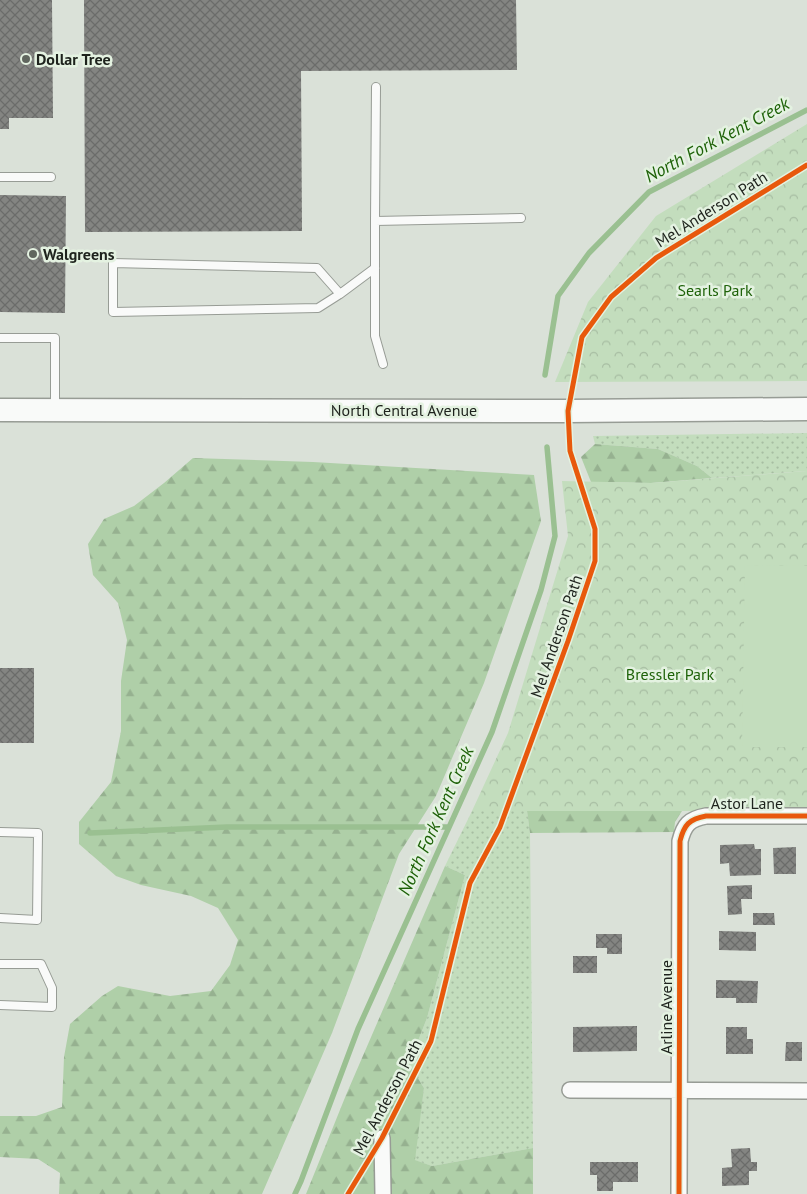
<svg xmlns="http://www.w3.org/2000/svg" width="807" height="1194" font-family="'PT Sans',sans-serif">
<defs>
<pattern id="grass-dots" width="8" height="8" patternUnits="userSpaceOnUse" patternTransform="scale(1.25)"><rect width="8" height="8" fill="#c3ddbd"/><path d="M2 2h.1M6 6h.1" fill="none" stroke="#a7bda2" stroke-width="1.8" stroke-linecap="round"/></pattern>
<pattern id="forest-firs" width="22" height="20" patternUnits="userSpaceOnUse" patternTransform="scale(1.25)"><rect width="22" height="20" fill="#afcfa8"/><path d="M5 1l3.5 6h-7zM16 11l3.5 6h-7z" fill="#96b190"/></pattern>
<pattern id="park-crowns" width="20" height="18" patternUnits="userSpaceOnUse" patternTransform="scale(1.25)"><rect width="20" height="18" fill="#c3ddbd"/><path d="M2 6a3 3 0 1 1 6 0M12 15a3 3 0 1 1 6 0" fill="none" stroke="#a7bda2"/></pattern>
<pattern id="building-cross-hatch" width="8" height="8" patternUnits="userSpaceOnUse" patternTransform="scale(1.25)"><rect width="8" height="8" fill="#848582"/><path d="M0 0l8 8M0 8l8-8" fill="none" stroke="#6b6c6a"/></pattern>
</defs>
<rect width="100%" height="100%" fill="#dae1d8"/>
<path fill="url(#grass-dots)" d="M807,433V471L712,478L697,466L658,449L595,444L593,436Z
M472,811H527L530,833L533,1148L432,1166L414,1160L424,1088L409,1064L427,1018L465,875L445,866Z"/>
<path fill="url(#forest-firs)" d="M595,444L658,449L697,466L712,478L651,483L591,482L581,457Z
M193,458L313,462L534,475L541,521L484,683L436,796L399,854L332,1033L262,1194H59L60,1173L38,1159L0,1157V1116H36L62,1107L64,1057L70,1024L102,996L118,986L170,996L211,991L230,965L238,940L218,908L191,896L141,885L116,876L79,844V822L111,782L121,731V681L127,640L118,603L93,575L88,544L104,519L134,506L164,483Z
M527,811H682L675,822L674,832L530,833Z
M445,866L465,875L427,1018L409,1064L424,1088L415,1160L432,1166L533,1148V1194H306L346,1095Z"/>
<path fill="url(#park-crowns)" d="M807,124V381L555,382L588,302L656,216Z
M807,471V811H472L508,733L568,536L562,481L651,483Z"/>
<path fill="#c3ddbd" d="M745,565L807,566V747H742Z"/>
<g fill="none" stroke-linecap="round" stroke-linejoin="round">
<path stroke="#9ac091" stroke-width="5.5" d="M545,375L558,296L589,253L649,192L807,110
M90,833L227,827H449
M295,1194L301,1181L358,1029L492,732L541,590L555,536L547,447"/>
</g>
<path fill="url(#building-cross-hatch)" d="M0,0H52L53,118H9V129H0Z
M84,0H516L517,70L301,71L302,231L85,232Z
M0,195L66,196L65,313L0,312Z
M0,668H34V743H0Z
M754,844L755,849H761V875L730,876L729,863L720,864V845Z
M796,847V874H774L773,848Z
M752,885V899H741L742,914L728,915L727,886Z
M753,913H774L775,925H753Z
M719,931L756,932V951L719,950Z
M596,934H622V954H607V948H596Z
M573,956H597V973H573Z
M716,980L758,981L757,1003H736V998H716Z
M637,1026V1051L573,1052V1027Z
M726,1027H747V1039H753V1054H726Z
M786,1042H802V1061H785Z
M750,1148L751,1162H757V1171H749V1185L722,1186V1168L732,1167L731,1149Z
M590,1162H638V1182H613V1191H597V1175H590Z"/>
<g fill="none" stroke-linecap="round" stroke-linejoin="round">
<defs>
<path id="lane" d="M0,177H51
M375,221L376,87
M340,294L317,268L113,263V312L318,308L340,294L375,268
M0,338H55V408
M383,364L375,336V221L521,218
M0,832L38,833L37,920L0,918
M0,964H41L52,988V1007L0,1005"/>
<path id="street" d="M570,1090L807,1091
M382,1138L383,1194
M679,1194L680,841C684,825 689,819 706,816H807"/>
<path id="secondary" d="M0,410L568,411L807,409"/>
</defs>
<use href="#lane" stroke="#979c95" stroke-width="10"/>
<use href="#street" stroke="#979c95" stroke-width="18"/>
<use href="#secondary" stroke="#979c95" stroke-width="25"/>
<use href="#lane" stroke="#f9faf9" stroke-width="8"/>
<use href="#street" stroke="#f9faf9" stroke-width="15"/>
<use href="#secondary" stroke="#f9faf9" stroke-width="22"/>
<defs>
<path id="cycleway" d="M348,1194L382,1138L431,1041L470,883L500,827L568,641L595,561V529L570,451L568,411L582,337L611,297L656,258L807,165
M679,1194L680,841C684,825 689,819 706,816H807"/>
</defs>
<use href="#cycleway" stroke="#e4f2e1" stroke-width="8"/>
<use href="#cycleway" stroke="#e8590c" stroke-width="5"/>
</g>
<g fill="#60665e" stroke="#e4f2e1" stroke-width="2">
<circle cx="26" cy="59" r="5"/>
<circle cx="33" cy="254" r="5"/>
</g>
<g text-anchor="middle" stroke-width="5" stroke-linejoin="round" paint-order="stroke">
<g font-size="16" font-weight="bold" fill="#1e231d" stroke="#e4f2e1" text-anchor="start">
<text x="36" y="65">Dollar Tree</text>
<text x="43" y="260">Walgreens</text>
</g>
<g font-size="16" fill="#1e231d" stroke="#e4f2e1">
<text transform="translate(711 209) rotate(-32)" y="6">Mel Anderson Path</text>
<text x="404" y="416">North Central Avenue</text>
<text transform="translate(556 636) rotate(-71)" y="6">Mel Anderson Path</text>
<text x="747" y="809">Astor Lane</text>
<text transform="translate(666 1007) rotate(-90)" y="6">Arline Avenue</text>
<text transform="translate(387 1097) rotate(-62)" y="6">Mel Anderson Path</text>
</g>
<g font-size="16" fill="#1e6209" stroke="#e4f2e1">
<text x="715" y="296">Searls Park</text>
<text x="670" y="680">Bressler Park</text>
</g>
<g font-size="18" font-style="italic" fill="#1d6107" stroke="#e4f2e1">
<text transform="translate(717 140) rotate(-28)" y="6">North Fork Kent Creek</text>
<text transform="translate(436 821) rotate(-66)" y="6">North Fork Kent Creek</text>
</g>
</g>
</svg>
